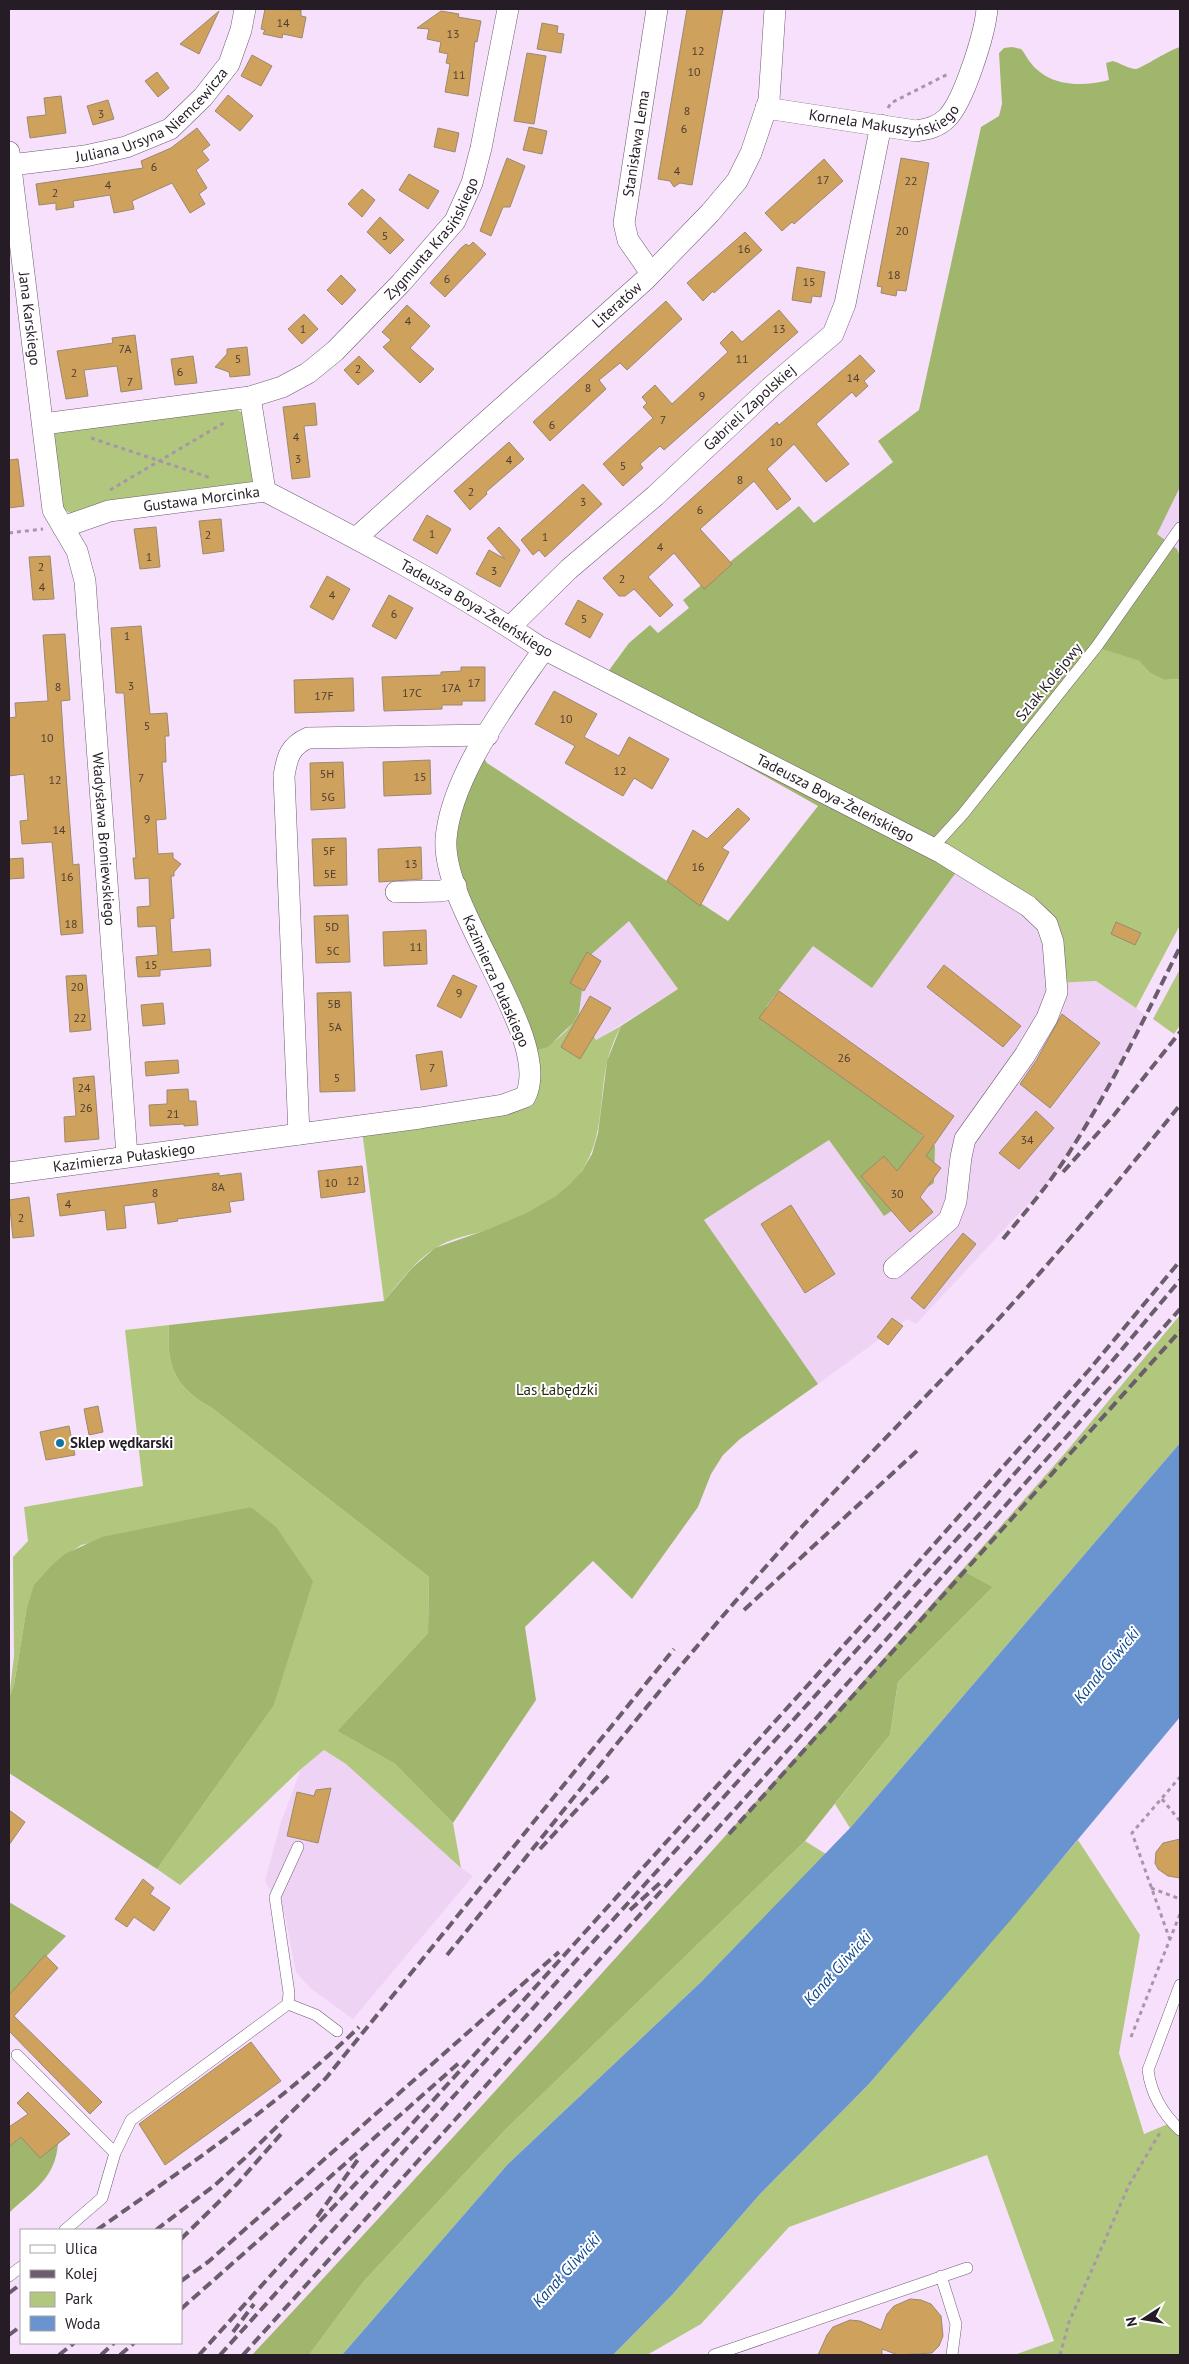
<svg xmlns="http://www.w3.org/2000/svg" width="1189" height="2364" font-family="'PT Sans',sans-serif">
<rect width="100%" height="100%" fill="#f7e0fb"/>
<path fill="#efd3f4" d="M1180,487V556L1177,549L1156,534Z
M965,860L1044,915L1055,983L1096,981L1146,1015L1092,1116L1052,1178L916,1324L907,1319L818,1384L704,1220L829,1140L884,1216L935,1146L765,1007L813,946L872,988Z
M630,920L678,989L596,1040L579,1013L585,959Z
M324,1750L346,1764L461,1868L473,1876L353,2019L310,1988L296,1972L285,1915L265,1881L281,1822L301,1769Z"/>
<path fill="#b1c77d" d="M236,409L244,414L253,483L77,517L60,507L52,435L55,432Z
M1097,646L1139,661L1150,673L1164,680L1180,679V925L1136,1008L1096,981L1055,983L1050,932L922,830Z
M1180,969V1025L1174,1034L1153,1019Z
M579,1013L596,1040L621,1026C615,1038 610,1049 607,1062C599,1099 604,1135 583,1169C564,1199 521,1219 488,1230C471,1235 450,1238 434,1249C414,1262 399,1283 384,1301L360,1115C412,1110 469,1108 518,1089L524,1053C551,1046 564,1038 579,1013Z
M1180,1315V1443L850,1828L835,1804L890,1735L898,1682L993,1587L962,1570L1066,1452Z
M169,1325C166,1367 175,1387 212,1408L429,1577L428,1633L337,1731L395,1764L453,1823L461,1868L346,1764L324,1750L301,1769L180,1885L157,1869L273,1707L252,1507L81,1545L53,1564L26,1612L14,1685L9,1698L14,1656L13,1557L28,1541L24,1507L143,1486L125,1330Z
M1078,1840L1140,1935L1119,2053L1144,2134L1180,2119V2355H1014L1054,2341L987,2155L789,2227L701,2324L647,2355H613L673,2294L760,2194L868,2085Z
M805,1841L826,1854L701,1982L508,2164L342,2355H309L364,2281L507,2128Z"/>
<path fill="#a0b66c" d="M1012,47L1021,49C1025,53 1026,57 1030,62C1049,87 1081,87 1109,80L1106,63L1113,61C1120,63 1129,69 1136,69C1142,68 1169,50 1180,47V487L1157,534L1177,549L1180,556V679L1164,680L1150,673L1139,661L1097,647L940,844L965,860L872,988L813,946L766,1007L935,1146L934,1183L884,1216L829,1140L704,1220L818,1384L740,1439L723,1455L711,1474L698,1507L632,1599L593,1561L525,1627L536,1700L453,1823L395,1764L337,1731L428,1633L429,1577L212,1408C175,1387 166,1367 169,1325L384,1301L412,1268L435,1248L489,1229L527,1213L556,1196L570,1184L582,1171L592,1154L598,1133L607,1061L621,1026L678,989L629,921L586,959L579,1013L573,1023L548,1047L524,1053L443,862L473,741L487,763L728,921L818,806L633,702L607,673L629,643L650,625L658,633L689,608L683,600L799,506L814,523L893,462L878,441L919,410L981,127L999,116L1002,104L999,53L1004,48Z
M251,1507L276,1527L313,1581L273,1707L157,1869L9,1773V1698L14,1685L26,1612L34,1585L53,1564L65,1554L102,1537Z
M962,1570L993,1587L898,1682L890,1735L805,1841L507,2128L364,2281L309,2355H252C493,2097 728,1834 962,1570Z
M9,1902L66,1936L9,1995Z
M37,2124L58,2144C55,2179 33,2190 9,2213V2147Z"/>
<path fill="#6994d0" d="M1180,1443V1717L1015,1915L868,2085L760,2194L673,2294L613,2355H342L508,2164L701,1982L850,1828Z"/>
<path fill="#cea15d" stroke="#9c896f" d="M265,9L301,10V16L306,17L302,38L283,34L282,38L263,34L265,30L261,29Z
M687,9H723L692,185L680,183L674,187L670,181L658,179Z
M219,11L199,54L180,44Z
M441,11L459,14L458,17L481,21L477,42L475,41L468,96L445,92L450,64L446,63L448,54L439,52L441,42L427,39L429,29L417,28Z
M542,23L558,26L557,33L564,34L561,53L537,49Z
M527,53L546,56L534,124L514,121Z
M252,55L272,66L261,86L241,76Z
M157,72L169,88L158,97L145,81Z
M228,95L253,116L240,131L215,111Z
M61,96L66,133L30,138L27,117L46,115L44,98Z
M108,100L114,119L93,125L87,106Z
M529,127L547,131L542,154L523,150Z
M197,128L210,145L202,151L209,160L196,170L207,188L199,194L205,204L190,213L172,183L132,201L134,209L114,213L110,195L73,201L74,207L56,210V203L39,205L36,184L143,168L141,161L171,148Z
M438,128L459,133L455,152L434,147Z
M507,158L525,166L510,207H503L491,236L480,231Z
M901,158L929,163L906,291L897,290L896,296L881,293L882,287L877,286Z
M824,159L843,181L794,224L792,222L782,231L765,213Z
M409,174L439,191L428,209L399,190Z
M362,189L375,200L362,217L348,204Z
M380,217L404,240L390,254L367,232Z
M745,232L762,250L714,293L713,291L703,301L687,283Z
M473,242L486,254L445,297L430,283L461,248L466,244L469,246Z
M797,267L825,272L821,297L812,296L811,303L792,300Z
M341,275L356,290L342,305L327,290Z
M666,301L682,319L627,370L620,363L599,380L606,389L550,441L533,422Z
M407,305L430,326L410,348L434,369L420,383L383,347L391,340L382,332Z
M779,310L798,332L664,450L660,446L640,464L643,468L623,486L603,464L653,418L643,407L647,403L642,397L655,385L672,404L728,352L720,343L732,331L742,342Z
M304,314L318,329L302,344L288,329Z
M135,335L142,389L121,392L117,366L84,370L88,396L66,399L57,351L113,343L112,338Z
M247,347L250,375L230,377L229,372L215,367L227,354V349Z
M860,355L875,371L864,381L868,386L856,397L852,392L816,424L849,464L826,482L794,444L767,469L791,499L777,510L754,481L700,529L732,564L710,584L704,589L674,553L648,577L673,605L660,617L634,589L625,596H619L603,578L777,422L779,425Z
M193,356L197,383L175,385L171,359Z
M359,356L374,371L358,385L344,370Z
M315,403L317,425L304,426L310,477L292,479L283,407Z
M509,442L524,459L486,492L487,494L470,510L454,491Z
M18,459L24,506L9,508V460Z
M583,484L602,504L545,557L539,550L533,555L521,540Z
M427,515L451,529L437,554L413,540Z
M221,519L224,551L203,554L199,521Z
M156,527L160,567L140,569L134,529Z
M499,527L520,550L500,587L476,574L489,550L505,559L487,538Z
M50,556L54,599L33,600L29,557Z
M327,576L350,589L333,620L310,607Z
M389,595L413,608L396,639L372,626Z
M578,600L603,614L590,638L565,624Z
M141,626L150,714L167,713L169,736H165L166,762H162L166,819L156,820L158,854L173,853V858L181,864L174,872V876H171L174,918L170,919L172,952L210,949L211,966L160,970V976L138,977L136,957L158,955L156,926L138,927L137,907L150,906L149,878L135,879L133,858H136L124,693H116L111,628Z
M65,634L70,700L61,701L64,748L73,865L79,864L83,933L61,935L52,842L22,844L20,821L28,820L24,774L9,776V718L16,717L15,703L48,701L43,635Z
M461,667H485V701H462V705H442V709L384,711L382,677L441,675V672L461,671Z
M353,678L354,711L295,713L294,680Z
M554,691L597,714L584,737L619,756L629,737L669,759L652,789L634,778L623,796L565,763L575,746L535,724Z
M430,760L431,794L384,796L383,762Z
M343,762L345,808L311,810L310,763Z
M738,808L750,819L722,848L729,852L700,906L667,881L693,830L707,839Z
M346,838L347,885L314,886L312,839Z
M421,847L422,879L379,882L378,849Z
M23,858L24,878L9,879V859Z
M348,915L350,962L316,963L314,916Z
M1116,922L1141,933L1135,945L1111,934Z
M426,930L427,964L384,966L383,932Z
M587,952L601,961L584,991L570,983Z
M944,965L1021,1026L1003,1047L927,987Z
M86,975L91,1030L70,1032L66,976Z
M453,975L477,986L461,1018L437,1006Z
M779,991L954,1116L926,1156L941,1168L920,1197L933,1212L910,1232L861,1176L884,1156L897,1171L924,1136L759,1018Z
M351,992L355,1091L320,1092L317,993Z
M590,996L611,1008L580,1059L561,1047Z
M163,1003L165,1024L143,1026L141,1005Z
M1062,1014L1100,1043L1050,1108L1020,1084L1036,1061Z
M442,1051L447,1086L421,1090L416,1055Z
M178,1060L179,1073L146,1076L145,1062Z
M94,1076L99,1139L65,1142L64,1117L76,1116L73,1078Z
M188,1089L189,1101H196L198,1125L184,1126V1124L150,1126L149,1105L167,1104V1090Z
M1036,1111L1054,1128L1019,1169L999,1153Z
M362,1166L365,1192L321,1198L318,1171Z
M219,1173V1176L241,1173L244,1200L229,1202L231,1212L177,1219L178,1221L158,1224L155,1202L124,1206L126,1228L107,1230L105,1210L60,1216L57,1194Z
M29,1197L34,1236L13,1238L9,1200Z
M791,1205L835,1274L805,1293L761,1224Z
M963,1233L976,1244L924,1309L911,1298Z
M892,1318L903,1326L888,1345L877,1337Z
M98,1406L103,1432L89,1435L84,1409Z
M69,1426L75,1455L46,1460L40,1432Z
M331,1788L318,1843L287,1836L297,1792L314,1796L316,1790Z
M9,1810L25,1822L9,1845Z
M1180,1839V1878L1168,1876L1158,1869L1155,1863L1156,1852L1163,1843Z
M143,1879L154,1888L150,1894L170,1908L154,1931L134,1917L127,1927L115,1919Z
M45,1955L58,1968L14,2016L102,2102L90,2114L9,2031V1995Z
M251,2042L281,2081L165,2165L139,2124Z
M28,2092L70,2134L40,2158L21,2137L9,2147V2127L28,2114L17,2103Z
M910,2299L921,2300L931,2304L941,2316L943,2336L939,2346L932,2353L898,2355L882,2349V2355H818L827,2335L833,2327L850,2320L860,2321L881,2330L887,2314L894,2306Z"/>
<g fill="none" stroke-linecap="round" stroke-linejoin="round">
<defs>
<path id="service" d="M932,848L963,814L1097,646L1180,528
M1180,1985L1148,2070C1151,2094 1163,2114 1180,2130
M288,2004L316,2015L337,2031
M17,2055L115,2153
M65,2230L102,2198L115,2153L131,2120L288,2004L289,1993L275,1897L298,1847
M9,2276L21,2267
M941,2276L956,2324L952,2355
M714,2355L967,2268"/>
<g id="minor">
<path id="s1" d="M766,108L916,131C928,129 938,127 947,118C964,101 985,33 987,9"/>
<path id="s2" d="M9,152L53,510L77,551L85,581L127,1156"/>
<path id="s3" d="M11,165L85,156L126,147L170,129L203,97L229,64L241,30L245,9"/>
<path id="s4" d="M651,273L628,240L624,223L657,9"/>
<path d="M250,397L265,491"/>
<path id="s5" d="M43,424L250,397L282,387L308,373L335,351L401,283L455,221L472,183L481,148L508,9"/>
<path id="s6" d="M265,491C358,539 451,588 538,646L942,853L1028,906L1047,924L1053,942L1057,992L1047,1018L1025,1055L965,1139L961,1157L956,1201L949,1220L894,1268"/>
<path id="s7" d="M63,527L109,511L265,491"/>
<path id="s8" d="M356,538L645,280L710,213L737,181L751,153L769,100L775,9"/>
<path id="s9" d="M510,627L569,569L655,496L772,386L833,334L845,304L881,125"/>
<path d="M396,892L442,891L456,886"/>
<path d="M299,1134L284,776C287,757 290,746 308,738L488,735"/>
<path id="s10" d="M9,1173L420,1118L503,1105L525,1097C555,1040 441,910 446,839C451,775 509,700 544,649"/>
</g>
</defs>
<use href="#service" stroke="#6e5b72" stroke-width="12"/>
<use href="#minor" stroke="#6e5b72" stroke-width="22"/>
<path stroke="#a796aa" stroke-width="3" stroke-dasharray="4 4" stroke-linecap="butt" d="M888,108L891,103L950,73
M91,438L211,478
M110,490L227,421
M9,533L43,529
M1162,1799L1180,1821
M1151,1888L1180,1899
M1170,1940L1132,1833L1180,1777
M1131,2037L1180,1914
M1060,2355L1069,2322L1129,2185L1161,2131"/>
<use href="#service" stroke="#fff" stroke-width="11"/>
<use href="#minor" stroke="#fff" stroke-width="21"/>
<path stroke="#6a5d6c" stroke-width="4" stroke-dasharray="10 5" stroke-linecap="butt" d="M1063,1172L1114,1115L1180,1032
M1003,1239C1027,1210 1052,1181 1072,1148C1113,1084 1146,1015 1180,947
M744,1610L919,1449
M729,1834L1180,1331
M540,1849L609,1775
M630,1910L661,1882
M447,1955C560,1817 668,1674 788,1542C861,1461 940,1384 1013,1303C1071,1239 1126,1172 1180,1105
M317,2217L359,2158
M97,2230C187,2166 279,2105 359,2027
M156,2230L215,2185L246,2157L326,2078L674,1649
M181,2239L238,2183L281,2134
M181,2281L208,2262L559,1952
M9,2293L21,2284
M181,2309L460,2062
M233,2332L254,2304
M9,2335L21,2326
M59,2355L74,2343
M101,2355L114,2343
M120,2355L134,2343
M199,2355L318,2223L401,2136L881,1604L1089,1370L1180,1261
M220,2355L982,1511L1098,1378L1180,1280
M243,2355L764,1777L1180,1309"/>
</g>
<circle fill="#0f76a2" stroke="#fff" stroke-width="2" cx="60" cy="1443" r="5"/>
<g text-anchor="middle" stroke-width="4" stroke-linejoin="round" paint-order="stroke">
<g font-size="12" fill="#4f3d34">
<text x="283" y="27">14</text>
<text x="453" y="38">13</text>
<text x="698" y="55">12</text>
<text x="694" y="76">10</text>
<text x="459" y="79">11</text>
<text x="687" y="115">8</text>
<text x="101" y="118">3</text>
<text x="684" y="133">6</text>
<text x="154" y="171">6</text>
<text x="677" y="175">4</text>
<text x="823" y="184">17</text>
<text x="911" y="185">22</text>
<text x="108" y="189">4</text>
<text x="55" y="197">2</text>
<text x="902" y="235">20</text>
<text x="385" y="240">5</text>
<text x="744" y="253">16</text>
<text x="894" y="279">18</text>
<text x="447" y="283">6</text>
<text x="809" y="286">15</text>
<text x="408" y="325">4</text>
<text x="303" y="333">1</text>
<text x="779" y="333">13</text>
<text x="125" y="353">7A</text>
<text x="238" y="363">5</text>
<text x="742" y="363">11</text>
<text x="358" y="373">2</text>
<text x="180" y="376">6</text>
<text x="74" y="377">2</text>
<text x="853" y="382">14</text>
<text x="130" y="386">7</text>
<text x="588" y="392">8</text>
<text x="702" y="400">9</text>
<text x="663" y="424">7</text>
<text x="552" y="429">6</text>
<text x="296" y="441">4</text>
<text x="776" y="446">10</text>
<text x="298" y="463">3</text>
<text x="509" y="464">4</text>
<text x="623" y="470">5</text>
<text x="740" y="484">8</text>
<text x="471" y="496">2</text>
<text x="583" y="506">3</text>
<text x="700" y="514">6</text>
<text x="432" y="538">1</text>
<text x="208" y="539">2</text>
<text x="545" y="541">1</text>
<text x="660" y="551">4</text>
<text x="149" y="561">1</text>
<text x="41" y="571">2</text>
<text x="494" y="575">3</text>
<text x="622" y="583">2</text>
<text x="42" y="591">4</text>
<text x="332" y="599">4</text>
<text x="394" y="618">6</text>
<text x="584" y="623">5</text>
<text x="127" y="640">1</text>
<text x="474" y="687">17</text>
<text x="131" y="690">3</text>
<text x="58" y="691">8</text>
<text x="451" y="692">17A</text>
<text x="412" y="697">17C</text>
<text x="324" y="700">17F</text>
<text x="566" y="723">10</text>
<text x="147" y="730">5</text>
<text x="47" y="742">10</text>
<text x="620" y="775">12</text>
<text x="327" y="778">5H</text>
<text x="420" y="781">15</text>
<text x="141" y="782">7</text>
<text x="55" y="784">12</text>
<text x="328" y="801">5G</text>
<text x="147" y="823">9</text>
<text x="59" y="834">14</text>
<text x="329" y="855">5F</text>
<text x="411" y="868">13</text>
<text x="698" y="871">16</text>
<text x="330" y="878">5E</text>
<text x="67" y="881">16</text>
<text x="71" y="928">18</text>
<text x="332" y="931">5D</text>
<text x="416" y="951">11</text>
<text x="333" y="955">5C</text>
<text x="151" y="969">15</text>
<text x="77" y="991">20</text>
<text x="459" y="997">9</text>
<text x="334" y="1008">5B</text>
<text x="80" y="1022">22</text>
<text x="335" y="1031">5A</text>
<text x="844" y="1062">26</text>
<text x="432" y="1072">7</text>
<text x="337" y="1082">5</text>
<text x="84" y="1092">24</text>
<text x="86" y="1112">26</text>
<text x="173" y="1118">21</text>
<text x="1027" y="1144">34</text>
<text x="353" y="1185">12</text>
<text x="331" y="1187">10</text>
<text x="218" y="1191">8A</text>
<text x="155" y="1197">8</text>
<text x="897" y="1198">30</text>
<text x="68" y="1208">4</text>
<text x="21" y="1222">2</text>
</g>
<g font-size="15" fill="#251c26" stroke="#fff">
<text dy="5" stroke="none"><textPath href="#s1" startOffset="122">Kornela Makuszyńskiego</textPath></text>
<text dy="5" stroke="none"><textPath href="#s3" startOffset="155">Juliana Ursyna Niemcewicza</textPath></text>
<text dy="5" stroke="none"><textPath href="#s4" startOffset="138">Stanisława Lema</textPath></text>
<text dy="5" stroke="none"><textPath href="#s5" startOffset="456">Zygmunta Krasińskiego</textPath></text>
<text dy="5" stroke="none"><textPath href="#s8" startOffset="350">Literatów</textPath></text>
<text dy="5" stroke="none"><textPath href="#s2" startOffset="168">Jana Karskiego</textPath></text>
<text dy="5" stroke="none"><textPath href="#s9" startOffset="325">Gabrieli Zapolskiej</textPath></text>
<text dy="5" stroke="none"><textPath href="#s7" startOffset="142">Gustawa Morcinka</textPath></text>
<text dy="5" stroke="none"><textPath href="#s6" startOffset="242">Tadeusza Boya-Żeleńskiego</textPath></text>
<text transform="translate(1049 682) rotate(-51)" y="5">Szlak Kolejowy</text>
<text dy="5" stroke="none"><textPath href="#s6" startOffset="648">Tadeusza Boya-Żeleńskiego</textPath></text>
<text dy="5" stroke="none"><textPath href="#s2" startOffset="698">Władysława Broniewskiego</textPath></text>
<text transform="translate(496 981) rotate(66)" y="5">Kazimierza Pułaskiego</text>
<text dy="5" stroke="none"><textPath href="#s10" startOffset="116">Kazimierza Pułaskiego</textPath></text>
</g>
<g font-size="15" fill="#252d0d" stroke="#fff">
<text x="557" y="1395">Las Łabędzki</text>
</g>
<g font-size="15" font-weight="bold" fill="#251c26" stroke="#fff" text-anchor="start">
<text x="70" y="1448">Sklep wędkarski</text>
</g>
<g font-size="16" font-style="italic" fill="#0a468d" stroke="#fff">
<text transform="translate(1106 1665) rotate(-50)" y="6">Kanał Gliwicki</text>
<text transform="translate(837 1968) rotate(-48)" y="6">Kanał Gliwicki</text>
<text transform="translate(566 2270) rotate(-48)" y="6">Kanał Gliwicki</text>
</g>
</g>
<rect width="1189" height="2364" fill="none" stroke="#251c26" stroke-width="20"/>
<rect x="20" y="2229" width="162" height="115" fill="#ffffff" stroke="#a8a4a8"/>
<rect x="30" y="2245" width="25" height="8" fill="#ffffff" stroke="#a8a4a8"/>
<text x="65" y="2254" font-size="15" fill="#251c26">Ulica</text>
<rect x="30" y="2270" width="25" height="8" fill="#6a5d6c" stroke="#a8a4a8"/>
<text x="65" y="2279" font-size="15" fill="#251c26">Kolej</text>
<rect x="30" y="2292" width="25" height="15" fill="#b1c77d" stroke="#a8a4a8"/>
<text x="65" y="2304" font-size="15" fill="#251c26">Park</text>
<rect x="30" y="2316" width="25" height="15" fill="#6994d0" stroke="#a8a4a8"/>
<text x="65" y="2329" font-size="15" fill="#251c26">Woda</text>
<g transform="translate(1144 2319) rotate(258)" stroke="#ffffff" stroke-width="4" paint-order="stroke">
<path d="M0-4L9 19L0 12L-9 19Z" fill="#251c26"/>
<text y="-8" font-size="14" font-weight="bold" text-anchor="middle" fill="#251c26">N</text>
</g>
</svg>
